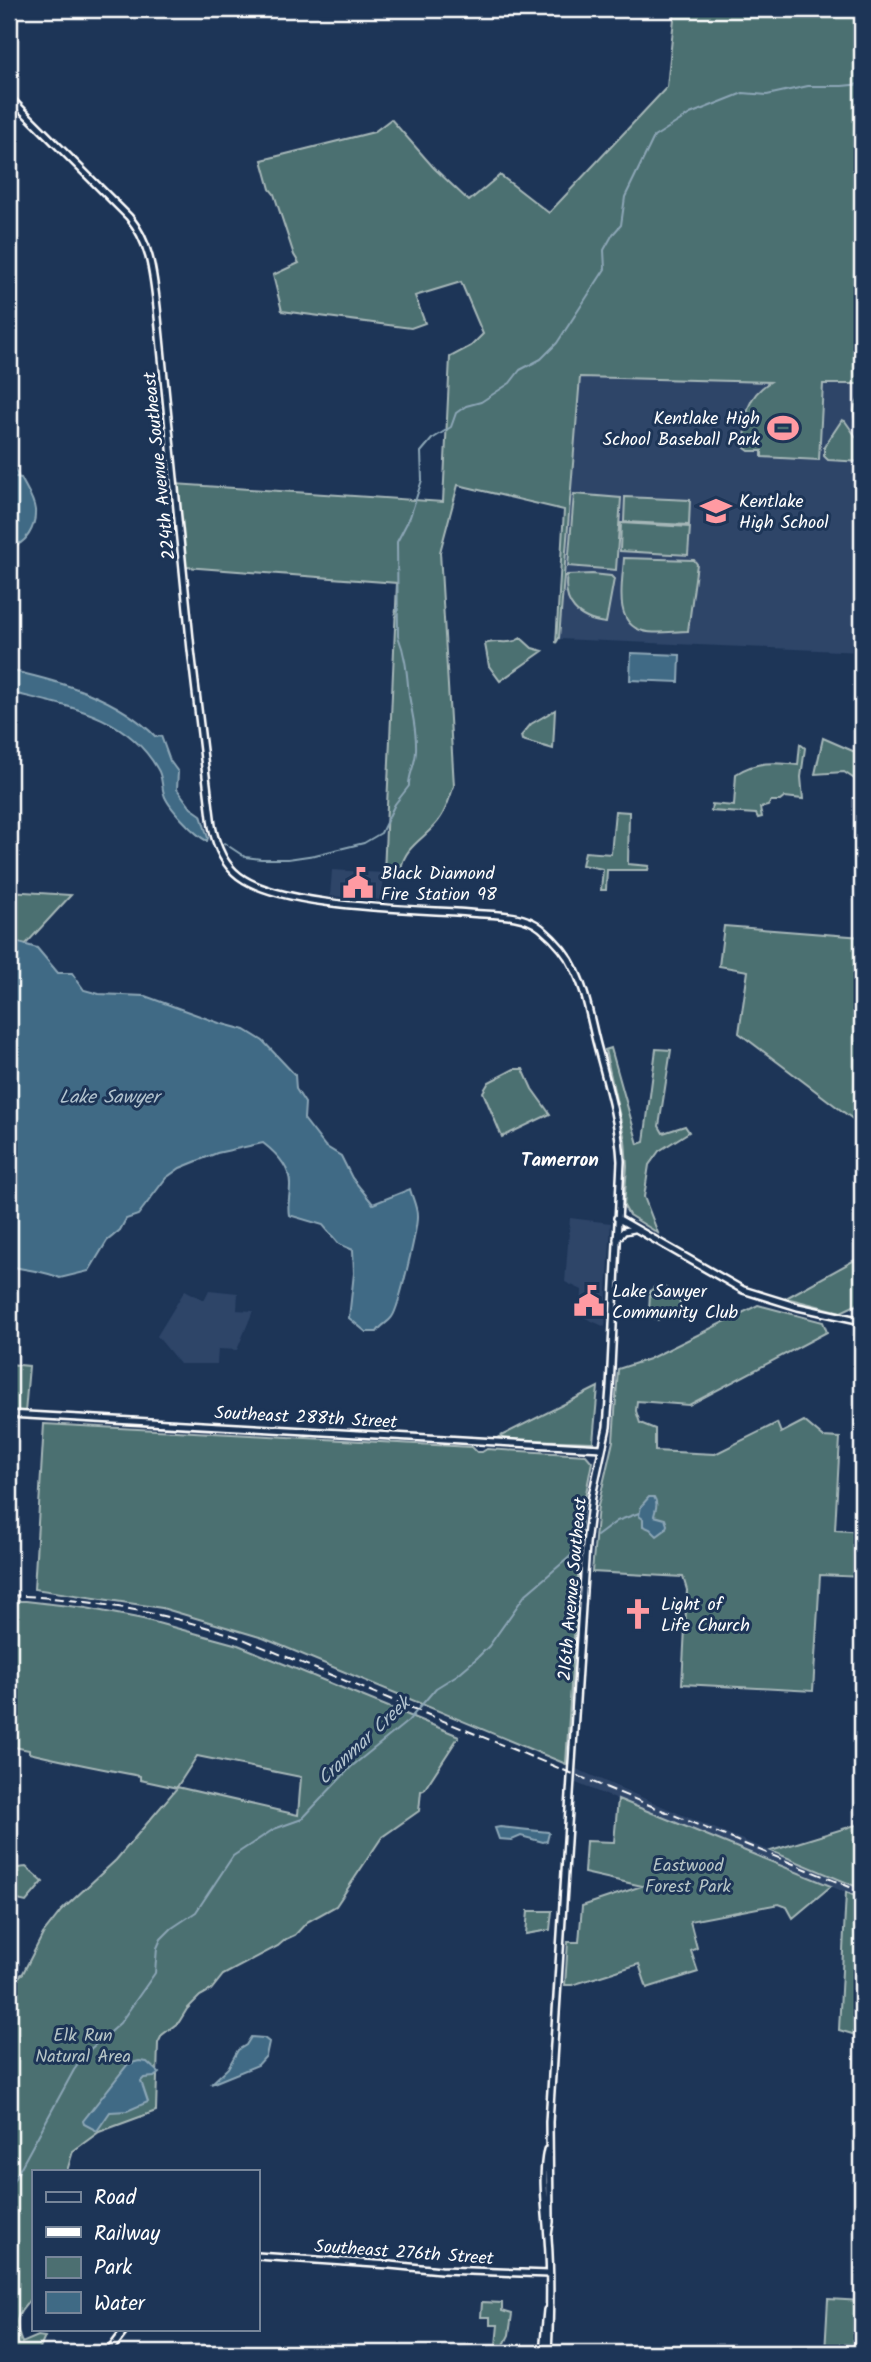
<svg xmlns="http://www.w3.org/2000/svg" width="871" height="2362" font-family="Kalam,sans-serif">
<rect width="100%" height="100%" fill="#1d3557"/>
<filter id="ink" filterUnits="userSpaceOnUse"><feTurbulence type="fractalNoise" baseFrequency=".0143" numOctaves="2"/><feDisplacementMap in="SourceGraphic" scale="14" xChannelSelector="R" yChannelSelector="G"/><feConvolveMatrix kernelMatrix="1 2 1 2 8 2 1 2 1" color-interpolation-filters="sRGB"/></filter>
<g filter="url(#ink)">
<path fill="#2d4468" d="M580,376L862,384V652L559,639Z
M332,870L384,873L382,900L330,896Z
M570,1218L611,1223L605,1327L581,1316L582,1290L565,1282Z
M185,1290L204,1300L209,1290L238,1293L237,1310L253,1311L237,1350L218,1349L217,1364H180L157,1336Z
M572,1767L680,1814L862,1889V1899L571,1781Z"/>
<path fill="#4c6f71" stroke="#a6b7b8" stroke-width="2" fill-rule="evenodd" d="M675,9H862V384H823L819,460L762,457V451H749L745,448C746,418 743,399 770,382L580,377L559,638L556,643L564,510L458,485L440,552L454,786C450,796 447,808 441,817C429,837 405,844 401,869L384,873L397,583L186,567L179,527L175,484L443,502L450,357L471,346L483,334L461,282L415,296L425,323L411,328L282,311L273,275L299,263L294,255L274,194L270,189L262,160L374,132L391,119L434,168L469,201L500,175L549,213L667,87Z
M862,395L860,415L862,443H859L862,448V462L828,460L824,456V447L842,420L845,421L859,441C859,422 846,414 862,395Z
M574,494L621,498L616,570L568,566Z
M625,497L690,500L689,525L624,522Z
M621,523L690,527L688,555L620,551Z
M624,558L694,560L697,564L688,631C674,631 657,635 643,631C612,623 623,581 624,558Z
M592,574L611,576L614,579L606,623C578,620 562,604 567,575Z
M521,638L532,648L543,651L500,681L489,666L485,644C497,639 509,646 521,638Z
M555,710L553,749L522,740L521,736L531,724Z
M823,738L862,755V784L844,772L815,774Z
M800,744L805,748L801,777L803,799L785,797L780,801H771L768,806L760,808L762,817L758,818L756,814L711,811L712,804L734,806L736,774C756,761 775,762 798,765Z
M615,811L629,812L628,864L649,866L648,870H607L606,890H601L603,869L582,865L585,852L611,854Z
M9,891L71,895L26,944L9,940Z
M724,926L862,937V1126L739,1033L748,971L719,966Z
M611,1048L638,1144L644,1142L656,1049L671,1050L659,1126L663,1133L685,1126L689,1132L659,1151L649,1165L644,1197L658,1233L629,1215L624,1206L627,1166L625,1140L605,1050Z
M514,1069H523L532,1089L550,1114L502,1137L483,1092L489,1082Z
M862,1256V1302L841,1312L786,1298Z
M656,1286C667,1286 684,1296 679,1309L658,1320L651,1317L649,1313L650,1291Z
M758,1305L823,1322L827,1332L689,1405L637,1401L636,1411L640,1423L655,1429V1451L715,1454L777,1423L781,1433L804,1421L823,1437L840,1438L835,1530L862,1532V1577L820,1575L813,1691L682,1684L687,1590L683,1577L592,1572L598,1506L613,1441L618,1369L649,1359Z
M9,1364L29,1366L25,1413L9,1412Z
M598,1387L593,1442L495,1439Z
M44,1424L472,1447L477,1452H482L487,1449L586,1455L592,1462L582,1514L566,1764L263,1638L162,1608L34,1589Z
M9,1601H26L86,1608L143,1619L238,1645L459,1736L424,1790L421,1791L419,1811L382,1837L336,1906L307,1922L295,1935L286,1939L278,1946L223,1975L211,1990L200,1996L187,2009L179,2022L162,2035L158,2043L156,2111L99,2132L73,2151L67,2171H33C33,2209 37,2250 33,2288C31,2312 7,2307 22,2343L38,2336L45,2337L38,2353H9V1985L23,1973L43,1934L61,1911L116,1860L177,1788L140,1780V1776C103,1769 66,1762 29,1753V1750L9,1746ZM197,1756L301,1777L298,1815L177,1787Z
M618,1799L831,1886L793,1918L787,1907L779,1904L690,1921L697,1948L691,1951L698,1972L647,1988L639,1964L572,1985H565L568,1942H579L582,1906L642,1886L584,1873L586,1841L614,1842Z
M862,1823V1889L771,1851Z
M26,1867L43,1882L26,1902L9,1898V1869Z
M846,1892L862,1899V2037L839,2030Z
M528,1911H552L550,1930L526,1934Z
M828,2299L862,2301V2353H825Z
M482,2302L502,2303V2311L512,2314L509,2335L503,2347L496,2345L498,2325H490V2317H481Z"/>
<path fill="#3f6a85" stroke="#8ca6b6" stroke-width="2" d="M9,456L18,476L16,477L21,478C26,488 34,499 35,510C36,526 26,547 9,546Z
M631,653L680,655L679,682L630,680Z
M9,670C62,682 117,697 156,737L161,736L170,761L178,772L177,789L191,808L201,815L208,838L207,841C195,835 167,806 164,794C161,784 163,777 157,768C125,713 65,706 9,692Z
M9,940L37,948L58,973H72L84,990L99,994L145,996L219,1023L245,1030L263,1041L295,1075L296,1089L305,1103L304,1119L325,1146L341,1156L352,1178L373,1204L410,1189C412,1197 417,1207 417,1215C418,1227 399,1308 392,1317C388,1323 381,1325 377,1332H366L349,1318L354,1273L353,1250L339,1244L323,1225L289,1215C287,1204 290,1197 290,1186C291,1168 276,1153 263,1143L217,1153L180,1168L166,1178L138,1215L126,1219L120,1230L107,1241L89,1271L60,1278C46,1271 25,1270 9,1266Z
M649,1497H654C659,1504 655,1510 654,1516L665,1519L667,1525L665,1530L657,1536L650,1529L643,1526V1519L639,1516L641,1506Z
M500,1827L548,1832L549,1833L547,1841L543,1842L521,1836L512,1840L499,1839L495,1828Z
M251,2037L264,2038L269,2042L266,2056L258,2065L211,2084L228,2068L238,2050L246,2045Z
M139,2061L147,2062L159,2073L154,2077L144,2078L141,2081L148,2102L127,2111L110,2112L97,2131L84,2124L83,2121L128,2064Z"/>
<g fill="none" stroke-linecap="round" stroke-linejoin="round">
<path stroke="#8ca6b6" stroke-width="2" d="M224,843L245,857L261,859H288L315,855L364,843L381,833L395,804L409,786C408,776 416,764 416,750C417,730 412,714 409,695C407,675 406,656 398,636L397,542L410,517L422,480L421,452L432,439L451,427L456,413L466,406L481,402L510,383L520,370L541,359L557,343L605,269L604,250L613,234L621,225L625,197L654,137L690,114L743,93L767,95L808,86H842L862,84
M597,1536L617,1521L639,1513
M9,2189L74,2070L87,2052L120,2023L155,1973L157,1948L161,1939L172,1928L196,1912L233,1856L274,1829L302,1819L351,1767L408,1721L436,1688L457,1675L477,1658L489,1646L525,1595L580,1548"/>
<defs>
<path id="minor" d="M9,97L129,217C151,244 153,274 157,307L191,650L212,826C216,845 223,864 239,876C281,908 414,909 469,913C492,915 523,913 541,928C554,939 568,955 575,970C586,992 590,1017 596,1041C606,1080 619,1121 621,1161L610,1388L607,1427L592,1496L586,1544L549,2122L550,2222L548,2235
M617,1218L743,1290L798,1307L862,1321
M617,1239L624,1231L634,1229
M9,1414L602,1448
M547,2150C541,2178 546,2209 548,2238C551,2276 550,2315 548,2353
M257,2256L390,2265L441,2270L549,2274
M108,2353L126,2329
M543,2353L547,2310"/>
</defs>
<use href="#minor" stroke="#fff" stroke-width="10"/>
<use href="#minor" stroke="#1d3557" stroke-width="5"/>
<path stroke="#fff" stroke-width="2" stroke-dasharray="10 5" stroke-linecap="butt" d="M9,1595C87,1599 163,1612 238,1637L862,1892"/>
</g>
</g>
<defs>
<symbol id="stadium-bare" viewBox="-9 -9 18 18"><path d="M0-5a6.5 5 0 1 0 0 10a6.5 5 0 1 0 0-10ZM-3.5-1.8h7v3.6h-7Z" fill="#ff9aa2" stroke="#1d3557" stroke-width="2.5" paint-order="stroke"/></symbol>
<symbol id="school-bare" viewBox="-9 -9 18 18"><path d="M0-5L7-2L0 1L-7-2ZM-4 1L0 2.5L4 1V4Q0 6-4 4Z" fill="#ff9aa2" stroke="#1d3557" stroke-width="2.5" paint-order="stroke"/></symbol>
<symbol id="civic-bare" viewBox="-9 -9 18 18"><path d="M-.6-6.5H3V-4.5H.6V-3L4-1V1h2V6H-6V1h2V-1L-.6-3ZM-1.2 2.5V6h2.4V2.5Z" fill="#ff9aa2" stroke="#1d3557" stroke-width="2.5" paint-order="stroke"/></symbol>
<symbol id="church-bare" viewBox="-9 -9 18 18"><path d="M-1.2-6h2.4v3.5h3.3v2.4h-3.3V6h-2.4V-.1h-3.3v-2.4h3.3Z" fill="#ff9aa2" stroke="#1d3557" stroke-width="2.5" paint-order="stroke"/></symbol>
</defs>
<g fill-rule="evenodd">
<use href="#stadium-bare" x="761" y="406" width="44" height="44"/>
<use href="#school-bare" x="694" y="489" width="44" height="44"/>
<use href="#civic-bare" x="336" y="861" width="44" height="44"/>
<use href="#civic-bare" x="567" y="1279" width="44" height="44"/>
<use href="#church-bare" x="616" y="1592" width="44" height="44"/>
</g>
<g text-anchor="middle" stroke-width="6" stroke-linejoin="round" paint-order="stroke">
<g font-size="18" fill="#fff" stroke="#1d3557" text-anchor="start">
<text x="760" y="424" text-anchor="end">Kentlake High<tspan x="760" dy="21">School Baseball Park</tspan></text>
<text x="739" y="507">Kentlake<tspan x="739" dy="21">High School</tspan></text>
<text x="381" y="879">Black Diamond<tspan x="381" dy="21">Fire Station 98</tspan></text>
<text x="612" y="1297">Lake Sawyer<tspan x="612" dy="21">Community Club</tspan></text>
<text x="661" y="1610">Light of<tspan x="661" dy="21">Life Church</tspan></text>
</g>
<g font-size="18" fill="#fff" stroke="#1d3557">
<text transform="translate(159 466) rotate(-96)" y="6">224th Avenue Southeast</text>
<text transform="translate(306 1417) rotate(3)" y="6">Southeast 288th Street</text>
<text transform="translate(572 1589) rotate(-85)" y="6">216th Avenue Southeast</text>
<text transform="translate(404 2252) rotate(4)" y="6">Southeast 276th Street</text>
</g>
<g font-size="18" fill="#b7c5c6" stroke="#1d3557">
<text x="688" y="1871">Eastwood<tspan x="688" dy="21">Forest Park</tspan></text>
<text x="83" y="2041">Elk Run<tspan x="83" dy="21">Natural Area</tspan></text>
</g>
<g font-size="19" font-style="italic" fill="#b2c3ce" stroke="#1d3557">
<text x="109" y="1103">Lake Sawyer</text>
<text transform="translate(363 1740) rotate(-43)" y="7">Cranmar Creek</text>
</g>
<g font-size="19" font-weight="bold" fill="#fff" stroke="#1d3557">
<text x="560" y="1166">Tamerron</text>
</g>
</g>
<rect width="871" height="2362" fill="none" stroke="#1d3557" stroke-width="35"/>
<rect x="18" y="18" width="836" height="2327" fill="none" stroke="#fff" stroke-width="2.5" filter="url(#ink)"/>
<rect x="32" y="2170" width="228" height="161" fill="#1d3557" stroke="#77869a" stroke-width="2"/>
<rect x="46" y="2192" width="35" height="10" fill="#1d3557" stroke="#77869a" stroke-width="2"/>
<text x="94" y="2204" font-size="21" fill="#ffffff">Road</text>
<rect x="46" y="2227" width="35" height="10" fill="#ffffff" stroke="#77869a" stroke-width="2"/>
<text x="94" y="2240" font-size="21" fill="#ffffff">Railway</text>
<rect x="46" y="2257" width="35" height="21" fill="#4c6f71" stroke="#77869a" stroke-width="2"/>
<text x="94" y="2274" font-size="21" fill="#ffffff">Park</text>
<rect x="46" y="2292" width="35" height="21" fill="#3f6a85" stroke="#77869a" stroke-width="2"/>
<text x="94" y="2310" font-size="21" fill="#ffffff">Water</text>
</svg>
